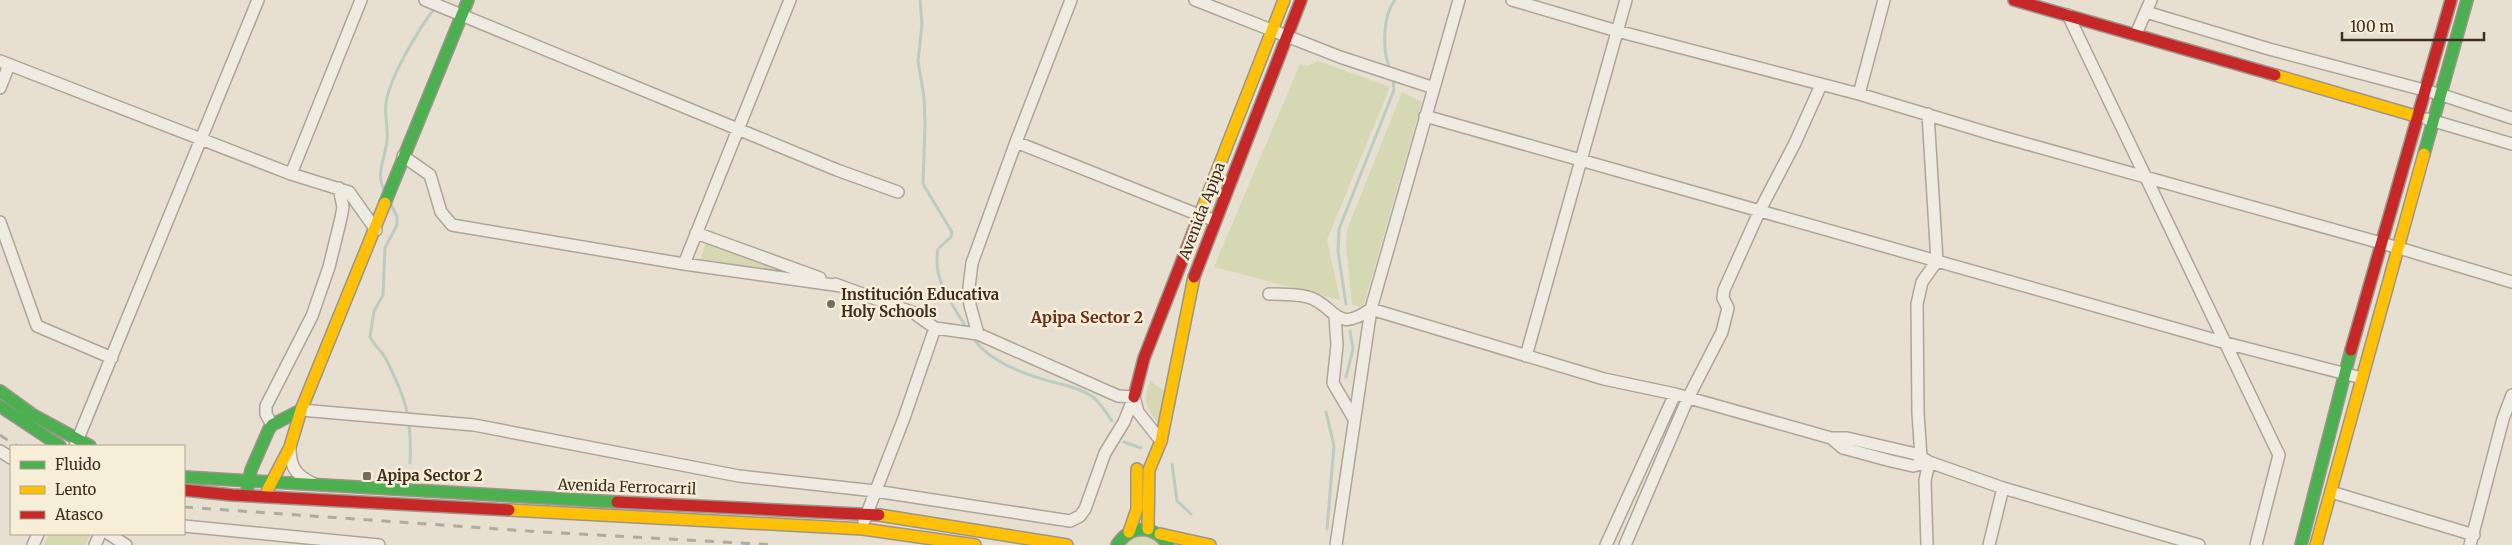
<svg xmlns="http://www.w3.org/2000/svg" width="2512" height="545" font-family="Merriweather,serif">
<rect width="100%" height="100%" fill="#e7e0d1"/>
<path fill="#d6d7b3" d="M1318,61L1390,87L1327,240L1340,300L1214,267L1300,64L1307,66Z
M1402,92L1422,102L1363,307L1352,305L1346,244L1347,230Z
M706,243L797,275L700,260Z
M1150,381L1164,391L1162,428C1147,408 1142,406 1150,381Z
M49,534H88L90,535L85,545H44Z
M1140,536L1151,537L1160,545H1126L1130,540Z"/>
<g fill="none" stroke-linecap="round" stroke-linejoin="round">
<path stroke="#bcccc2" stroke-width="3" d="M920,0L922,24L918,61L924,97L925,125L923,184L952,232L951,237L938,249C932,281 953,305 968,330
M1391,71C1382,53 1382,16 1395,0
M385,192C376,176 383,162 386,147C390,133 384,118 386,104C388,80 419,28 435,8
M391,204L397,217V225L385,248L383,295L374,311L370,337C374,345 382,351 386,359C406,399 412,417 410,463
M1346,304L1338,252L1339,229L1394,90L1393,79
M972,336C987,361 1026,375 1053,382C1067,386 1080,388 1093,397C1101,404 1106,412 1112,421
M1346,377L1353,349L1350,331
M1326,412L1334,446L1327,529
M1124,442L1141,448
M1172,464L1177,501L1191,514"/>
<defs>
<path id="street" d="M425,0L837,170L898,192
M1195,0L1340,57L1434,88
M1512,0L1617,31L1859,94L1995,135L2399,248L2512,282
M2146,12L2269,49L2439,94L2512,118
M2068,15L2279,455L2256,545
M2136,34L2151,0
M0,61L291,174L349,192L376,230
M0,88L9,65
M1859,94L1884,0
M1425,116L2226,343L2362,378
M2427,119L2512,144
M1016,142L1199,215L1214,220
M403,156L430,175L441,212L452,225L684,264L841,286
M291,174L361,0
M0,222L37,326L112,358
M696,233L820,278
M684,264L790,0
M835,284L914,313L935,328L978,334L1118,396L1134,397
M1269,294C1282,294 1296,294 1308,297C1336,305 1334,335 1371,309L1604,379L1675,394L1831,438H1847L1916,454L1929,462L2003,488L2199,545
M1335,316L1337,345L1333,383L1354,419
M978,334L970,305L969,287L972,263L1016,142L1071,0
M1526,356L1626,0
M1134,397L1138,412L1161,441
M301,410L474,425L739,476L875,491L1070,521L1080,516L1085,509L1105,453L1124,422L1134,397
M272,425L266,414V406L312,316L329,267L341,218L343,207L339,188
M1831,438L1843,448L1891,461L1913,466L1929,462L1925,481L1927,545
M75,446L258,0
M290,448C290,468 297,476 314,484
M0,451L11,458
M1921,457L1918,413L1917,304L1922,282L1937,261L1928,114
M2331,492L2474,535
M864,521L904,418L935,328
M184,526L379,545
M109,534L126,545
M33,545L38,534
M95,545L100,534
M1336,545L1371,309L1459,0
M1606,545L1675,394
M1625,545L1688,398L1722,332L1728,308L1723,298L1724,290L1760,210L1795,143L1821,85
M1989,545L2003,488
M2470,545L2503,419L2512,395"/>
<path id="fast" d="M2424,154L2467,0
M385,203L468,0
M0,391L33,415L90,446
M0,406L60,446
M184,477L617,502
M247,490L251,470L269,429L272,425L301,410
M1117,545C1131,524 1154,525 1168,545
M2301,545L2351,350"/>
<path id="slow" d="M2275,75L2419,117
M1201,212L1284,0
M268,489L290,447L301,410L385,203
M509,510L863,529L975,545
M879,515L1067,545
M1148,529L1149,470L1161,441L1194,277
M1129,532L1137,509V469
M1160,534L1210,545
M2316,545L2424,154"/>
<path id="jam" d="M2014,0L2275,75
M1194,277L1301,0
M2351,350L2451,0
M1134,397L1144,358L1201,212
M184,490L232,495L509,510
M617,502L879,515"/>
</defs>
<use href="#street" stroke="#ada599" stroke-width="14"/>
<use href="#fast" stroke="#9c958a" stroke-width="14"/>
<use href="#slow" stroke="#9c958a" stroke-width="14"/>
<use href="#jam" stroke="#9c958a" stroke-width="14"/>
<use href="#street" stroke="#efebe3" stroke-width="11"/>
<use href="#fast" stroke="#4caf50" stroke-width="11"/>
<use href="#slow" stroke="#ffc107" stroke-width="11"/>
<use href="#jam" stroke="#c62828" stroke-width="11"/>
<path stroke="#afaaa2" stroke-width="3" stroke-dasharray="9 9" stroke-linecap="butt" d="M0,435L17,446
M184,507L542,532L775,545"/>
</g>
<g fill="#786c5e" stroke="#f7eed8" stroke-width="2">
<circle cx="831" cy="304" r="5"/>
<rect x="362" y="471" width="10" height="10" rx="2.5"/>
</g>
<g text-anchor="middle" stroke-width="5" stroke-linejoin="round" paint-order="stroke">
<g font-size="15" fill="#3d2e20" stroke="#f7eed8">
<text transform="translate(1202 211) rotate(-69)" y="5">Avenida Apipa</text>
<text transform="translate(627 487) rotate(2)" y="5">Avenida Ferrocarril</text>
</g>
<g font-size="15" font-weight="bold" fill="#3d2e20" stroke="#f7eed8" text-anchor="start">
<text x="841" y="300">Institución Educativa<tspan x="841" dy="17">Holy Schools</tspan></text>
<text x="377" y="481">Apipa Sector 2</text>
</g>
<g font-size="16" font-weight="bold" fill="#6b2e1e" stroke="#f7eed8">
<text x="1087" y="323">Apipa Sector 2</text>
</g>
</g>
<rect x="10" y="445" width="175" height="90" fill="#f7eed8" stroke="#ada18e"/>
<rect x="20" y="461" width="25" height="8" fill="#4caf50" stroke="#ada18e"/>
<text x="55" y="470" font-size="15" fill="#3d2e20">Fluido</text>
<rect x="20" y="486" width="25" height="8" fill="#ffc107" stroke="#ada18e"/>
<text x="55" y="495" font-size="15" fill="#3d2e20">Lento</text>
<rect x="20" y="511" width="25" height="8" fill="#c62828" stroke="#ada18e"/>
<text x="55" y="520" font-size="15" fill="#3d2e20">Atasco</text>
<path d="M2342 32v8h142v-8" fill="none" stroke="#3d2e20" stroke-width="2.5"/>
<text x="2350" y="32" font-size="15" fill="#3d2e20" stroke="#f7eed8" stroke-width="4" paint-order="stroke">100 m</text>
</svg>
